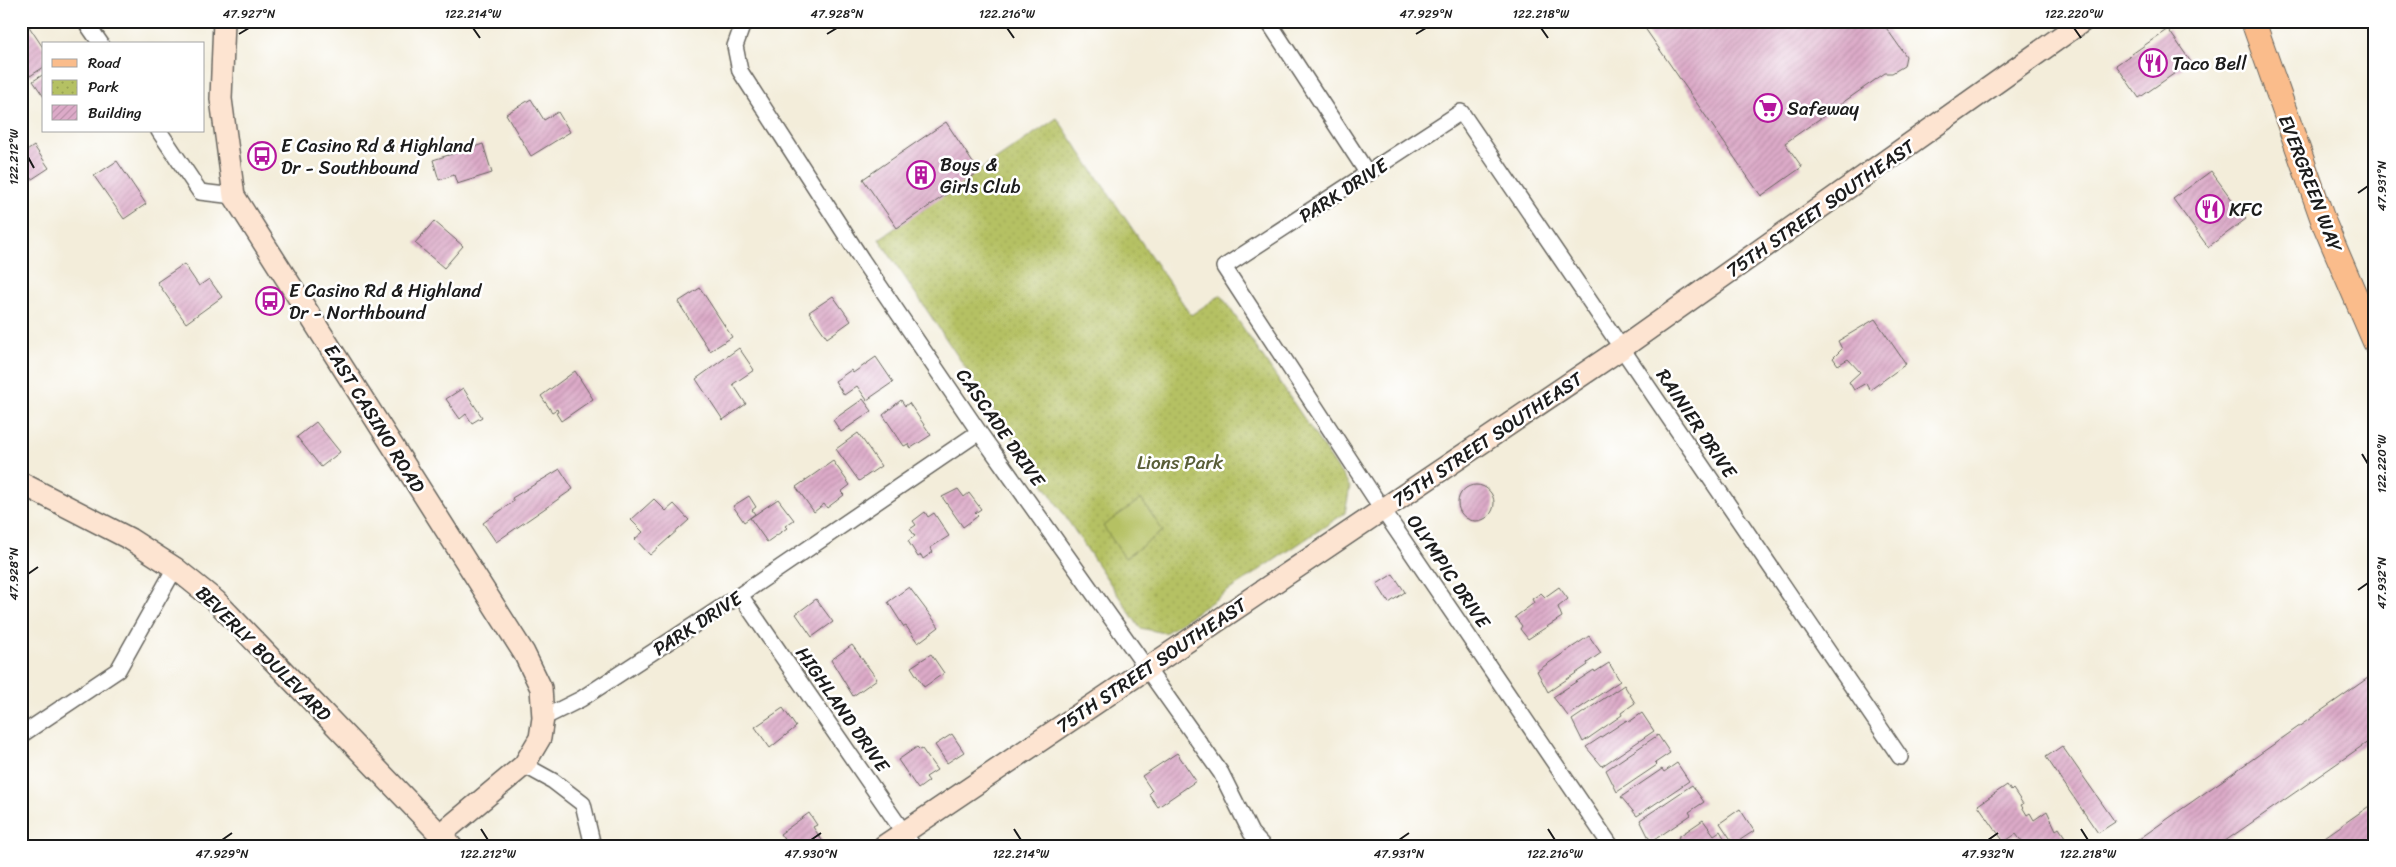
<svg xmlns="http://www.w3.org/2000/svg" width="2396" height="867" font-family="Sriracha,sans-serif">
<defs>
<pattern id="park-dots" width="8" height="8" patternUnits="userSpaceOnUse" patternTransform="scale(1.25)"><rect width="8" height="8" fill="#b5c163"/><path d="M2 2h.1M6 6h.1" fill="none" stroke="#9ba555" stroke-width="1.8" stroke-linecap="round"/></pattern>
<pattern id="building-hatch" width="6" height="6" patternUnits="userSpaceOnUse" patternTransform="scale(1.25)"><rect width="6" height="6" fill="#dcaac8"/><path d="M-1 1l2-2M0 6l6-6M5 7l2-2" fill="none" stroke="#bc92ab"/></pattern>
</defs>
<rect width="100%" height="100%" fill="#fff"/>
<filter id="ink" filterUnits="userSpaceOnUse"><feTurbulence type="fractalNoise" baseFrequency=".02" numOctaves="2"/><feDisplacementMap in="SourceGraphic" scale="10" xChannelSelector="R" yChannelSelector="G"/><feConvolveMatrix kernelMatrix="1 2 1 2 8 2 1 2 1" color-interpolation-filters="sRGB"/></filter>
<filter id="wash" filterUnits="userSpaceOnUse"><feTurbulence type="fractalNoise" baseFrequency=".0096" numOctaves="4" result="noise"/><feDisplacementMap in="SourceGraphic" scale="20" xChannelSelector="R" yChannelSelector="G"/><feGaussianBlur stdDeviation="1.12" result="paint"/><feColorMatrix in="noise" values="0 0 0 0 0 0 0 0 0 0 0 0 0 0 0 0 0 1.4 0 .05"/><feComposite in="paint" operator="in"/></filter>
<g filter="url(#wash)">
<rect width="100%" height="100%" fill="#f3edda"/>
<path fill="url(#park-dots)" stroke="#686e40" d="M1057,118L1191,315L1221,295L1350,487L1345,513L1165,633L1140,628L879,239Z"/>
<path fill="#b5c163" stroke="#686e40" d="M1141,499L1163,531L1125,558L1103,526Z"/>
<g id="blocks">
<path fill="url(#building-hatch)" d="M1640,21L1882,22L1906,56L1904,66L1892,73H1885L1785,143L1802,167L1761,196Z
M28,25L44,49V67L30,76L21,63V29Z
M2168,29L2191,62L2139,98L2116,65Z
M44,74V97L33,81Z
M531,99L544,120L558,112L570,132L531,156L506,114Z
M946,122L979,172L897,228L863,179Z
M483,144L492,173L457,184L454,175L439,180L433,160Z
M34,146L49,168L26,183L21,176V155Z
M117,161L146,204L124,219L94,176Z
M2211,171L2246,219L2208,247L2173,199Z
M434,221L463,246L444,268L415,243Z
M184,264L199,286L209,279L222,297L186,323L157,282Z
M700,288L732,337L710,351L678,302Z
M833,296L851,321L827,338L809,312Z
M1875,319L1906,364L1870,390L1866,383L1854,390L1849,382L1860,372L1848,359L1838,365L1833,358L1842,349L1838,341Z
M739,348L754,370L733,384L746,404L723,420L696,379Z
M876,357L893,382L867,400L857,386L844,395L835,381L851,370L853,373Z
M575,371L593,399L561,421L556,413L558,412L557,409L552,412L541,396Z
M463,388L482,417L472,423L466,414L460,419L446,399Z
M863,399L872,411L841,432L833,420Z
M901,400L905,406L909,403L931,435L911,448L908,444L904,446L883,415Z
M316,422L340,452L321,467L297,437Z
M858,433L881,466L859,481L836,449Z
M833,461L850,485L841,492L844,495L827,508L824,504L814,512L796,487Z
M560,469L573,489L496,542L483,523L514,501L512,498Z
M1458 503a18 18 0 1 1 36 0a18 18 0 1 1-36 0Z
M958,489L964,497L969,493L981,509L975,513L978,516L963,527L942,497Z
M749,496L756,507L752,510L755,514L744,522L733,506Z
M654,499L666,511L674,504L689,520L650,555L635,539L643,532L631,520Z
M778,499L794,520L785,526L787,528L767,542L750,518Z
M925,512L928,517L934,513L949,536L930,548L933,552L923,559L921,555L918,557L908,541L915,536L910,529L916,525L913,521Z
M1393,574L1405,592L1389,603L1377,584Z
M909,587L939,627L918,643L906,626L904,627L888,602Z
M1559,587L1568,599L1558,607L1562,617L1528,639L1520,629L1522,626L1515,617L1534,603L1532,599L1541,593L1545,597Z
M816,599L833,622L812,637L796,614Z
M1589,636L1601,653L1587,663L1588,665L1548,692L1537,671Z
M852,645L877,679L853,696L831,660Z
M931,654L944,673L924,687L911,667Z
M1609,663L1620,681L1568,716L1553,697L1594,670L1595,672Z
M2375,673V737L2218,846H2133L2132,844Z
M1624,685L1635,703L1621,713L1622,715L1583,742L1572,720Z
M783,708L796,727L770,748L755,727Z
M1642,713L1654,731L1602,766L1586,747L1627,720L1629,722Z
M952,734L964,752L947,763L935,745Z
M1658,735L1670,753L1655,763L1657,765L1617,792L1606,770Z
M2062,746L2115,822L2098,833L2046,757Z
M917,747L920,750L922,749L937,770L926,777L929,781L918,789L898,760Z
M1177,753L1196,781L1158,807L1149,794L1152,791L1142,776Z
M1677,763L1689,781L1637,816L1621,797L1662,769L1664,772Z
M1692,785L1704,802L1689,812L1691,815L1651,842L1640,820Z
M2007,785L2011,791L2013,789L2023,804L2021,805L2027,815L2030,813L2034,820L2047,811L2056,830L2059,828L2069,843L2067,846H2025L2016,834L2004,842L1978,805Z
M2375,802V846H2312Z
M1740,809L1754,831L1734,844L1720,823Z
M809,813L817,825L813,827L826,846H789L780,834Z
M1703,820L1714,835L1720,831L1729,846H1684L1678,837Z"/>
</g>
</g>
<g filter="url(#ink)">
<use href="#blocks" fill-opacity="0" stroke="#67655e" stroke-width="1"/>
<g fill="none" stroke-linecap="round" stroke-linejoin="round">
<defs>
<path id="street" d="M85,21L101,44
M744,21L735,46L740,71L862,260L979,432L1221,773L1251,833L1263,846
M1268,21L1368,174
M159,131L200,192L234,196
M740,595L913,846
M543,718L581,699L740,595L979,432
M21,735L118,670L175,568
M524,765L553,781L583,804L593,846
M1611,846L1382,509L1224,267L1461,112L1900,757"/>
<path id="secondary" d="M224,21L221,99L234,196L524,653L541,688L543,718L540,738L524,765L440,835
M21,483L130,539L175,568L216,601L451,846
M884,846L1622,348L2083,21"/>
<path id="primary" d="M2253,21L2324,223L2375,342"/>
</defs>
<use href="#street" stroke="#67655e" stroke-width="18"/>
<use href="#secondary" stroke="#67655e" stroke-width="24"/>
<use href="#primary" stroke="#67655e" stroke-width="26"/>
<use href="#street" stroke="#fff" stroke-width="15"/>
<use href="#secondary" stroke="#fde4d1" stroke-width="21"/>
<use href="#primary" stroke="#fabc8b" stroke-width="24"/>
</g>
</g>
<path fill="none" stroke="#1c1c1c" stroke-width="2" d="M473,28L480,38M1007,28L1014,38M1541,28L1548,38M2074,28L2081,38M239,34L249,28M827,34L837,28M1416,34L1426,28M28,157L34,168M2358,193L2368,186M2362,454L2368,464M28,574L38,567M2358,590L2368,583M481,829L488,840M1014,829L1021,840M1548,829L1555,840M2081,829L2088,840M222,840L232,833M811,840L821,833M1399,840L1409,833M1988,840L1998,833"/>
<defs>
<symbol id="restaurant-ring" viewBox="-11 -11 22 22"><circle r="9.5" fill="#fff" stroke="#b5179e" stroke-width="1.5"/><path d="M-5-6h1v4h1v-4h1v4h1v-4h1v5L-1.5 .5V6h-2V.5L-5-1ZM5-6V6H3V1.5H1.5Q1.5-4 5-6Z" fill="#b5179e"/></symbol>
<symbol id="supermarket-ring" viewBox="-11 -11 22 22"><circle r="9.5" fill="#fff" stroke="#b5179e" stroke-width="1.5"/><path d="M-6-5.5h2.5l.6 2H6L4.5 2H-2.5L-4.4-4H-6ZM-1.5 3.2a1.3 1.3 0 1 0 .1 0ZM3 3.2a1.3 1.3 0 1 0 .1 0Z" fill="#b5179e"/></symbol>
<symbol id="bus-ring" viewBox="-11 -11 22 22"><circle r="9.5" fill="#fff" stroke="#b5179e" stroke-width="1.5"/><path d="M-5-6H5V4H4V6H2V4H-2V6H-4V4H-5ZM-3.5-4V0h7V-4ZM-3.5 1.2v1.5H-2V1.2ZM2 1.2v1.5H3.5V1.2Z" fill="#b5179e"/></symbol>
<symbol id="building-ring" viewBox="-11 -11 22 22"><circle r="9.5" fill="#fff" stroke="#b5179e" stroke-width="1.5"/><path d="M-4-6H4V6H1V3H-1V6H-4ZM-2.5-4.3h1.7v1.8h-1.7ZM.8-4.3h1.7v1.8H.8ZM-2.5-1h1.7V.8h-1.7ZM.8-1h1.7V.8H.8Z" fill="#b5179e"/></symbol>
</defs>
<g fill-rule="evenodd">
<use href="#restaurant-ring" x="2137" y="47" width="32" height="32"/>
<use href="#supermarket-ring" x="1752" y="92" width="32" height="32"/>
<use href="#bus-ring" x="246" y="140" width="32" height="32"/>
<use href="#building-ring" x="905" y="159" width="32" height="32"/>
<use href="#restaurant-ring" x="2194" y="193" width="32" height="32"/>
<use href="#bus-ring" x="254" y="285" width="32" height="32"/>
</g>
<g text-anchor="middle" stroke-width="5" stroke-linejoin="round" paint-order="stroke">
<g font-size="19" fill="#1c1c1c" stroke="#fff" text-anchor="start">
<text x="2172" y="70">Taco Bell</text>
<text x="1787" y="115">Safeway</text>
<text x="281" y="152">E Casino Rd &amp; Highland<tspan x="281" dy="22">Dr - Southbound</tspan></text>
<text x="940" y="171">Boys &amp;<tspan x="940" dy="22">Girls Club</tspan></text>
<text x="2229" y="216">KFC</text>
<text x="289" y="297">E Casino Rd &amp; Highland<tspan x="289" dy="22">Dr - Northbound</tspan></text>
</g>
<g font-size="19" fill="#1c1c1c" stroke="#fff">
<text transform="translate(2311 183) rotate(69)" y="7">EVERGREEN WAY</text>
<text transform="translate(1343 190) rotate(-33)" y="7">PARK DRIVE</text>
<text transform="translate(1820 208) rotate(-35)" y="7">75TH STREET SOUTHEAST</text>
<text transform="translate(375 418) rotate(58)" y="7">EAST CASINO ROAD</text>
<text transform="translate(1697 423) rotate(56)" y="7">RAINIER DRIVE</text>
<text transform="translate(1001 427) rotate(55)" y="7">CASCADE DRIVE</text>
<text transform="translate(1487 439) rotate(-34)" y="7">75TH STREET SOUTHEAST</text>
<text transform="translate(1449 571) rotate(56)" y="7">OLYMPIC DRIVE</text>
<text transform="translate(697 623) rotate(-33)" y="7">PARK DRIVE</text>
<text transform="translate(264 653) rotate(45)" y="7">BEVERLY BOULEVARD</text>
<text transform="translate(1151 665) rotate(-34)" y="7">75TH STREET SOUTHEAST</text>
<text transform="translate(843 709) rotate(55)" y="7">HIGHLAND DRIVE</text>
</g>
<g font-size="19" fill="#595e38" stroke="#fff">
<text x="1180" y="469">Lions Park</text>
</g>
</g>
<rect width="2396" height="867" fill="none" stroke="#fff" stroke-width="55"/>
<rect x="42" y="42" width="162" height="90" fill="#ffffff" stroke="#a4a4a4"/>
<rect x="52" y="59" width="25" height="8" fill="#fabc8b" stroke="#a4a4a4"/>
<text x="88" y="68" font-size="15" fill="#1c1c1c">Road</text>
<rect x="52" y="80" width="25" height="15" fill="url(#park-dots)" stroke="#a4a4a4"/>
<text x="88" y="92" font-size="15" fill="#1c1c1c">Park</text>
<rect x="52" y="105" width="25" height="15" fill="url(#building-hatch)" stroke="#a4a4a4"/>
<text x="88" y="118" font-size="15" fill="#1c1c1c">Building</text>
<rect x="28" y="28" width="2340" height="812" fill="none" stroke="#1c1c1c" stroke-width="2"/>
<g font-size="12" text-anchor="middle" fill="#1c1c1c">
<text x="249" y="18">47.927°N</text>
<text x="473" y="18">122.214°W</text>
<text x="837" y="18">47.928°N</text>
<text x="1007" y="18">122.216°W</text>
<text x="1426" y="18">47.929°N</text>
<text x="1541" y="18">122.218°W</text>
<text x="2074" y="18">122.220°W</text>
<text transform="translate(14 157) rotate(-90)" y="4">122.212°W</text>
<text transform="translate(2382 186) rotate(-90)" y="4">47.931°N</text>
<text transform="translate(2382 464) rotate(-90)" y="4">122.220°W</text>
<text transform="translate(14 574) rotate(-90)" y="4">47.928°N</text>
<text transform="translate(2382 583) rotate(-90)" y="4">47.932°N</text>
<text x="222" y="858">47.929°N</text>
<text x="488" y="858">122.212°W</text>
<text x="811" y="858">47.930°N</text>
<text x="1021" y="858">122.214°W</text>
<text x="1399" y="858">47.931°N</text>
<text x="1555" y="858">122.216°W</text>
<text x="1988" y="858">47.932°N</text>
<text x="2088" y="858">122.218°W</text>
</g>
</svg>
